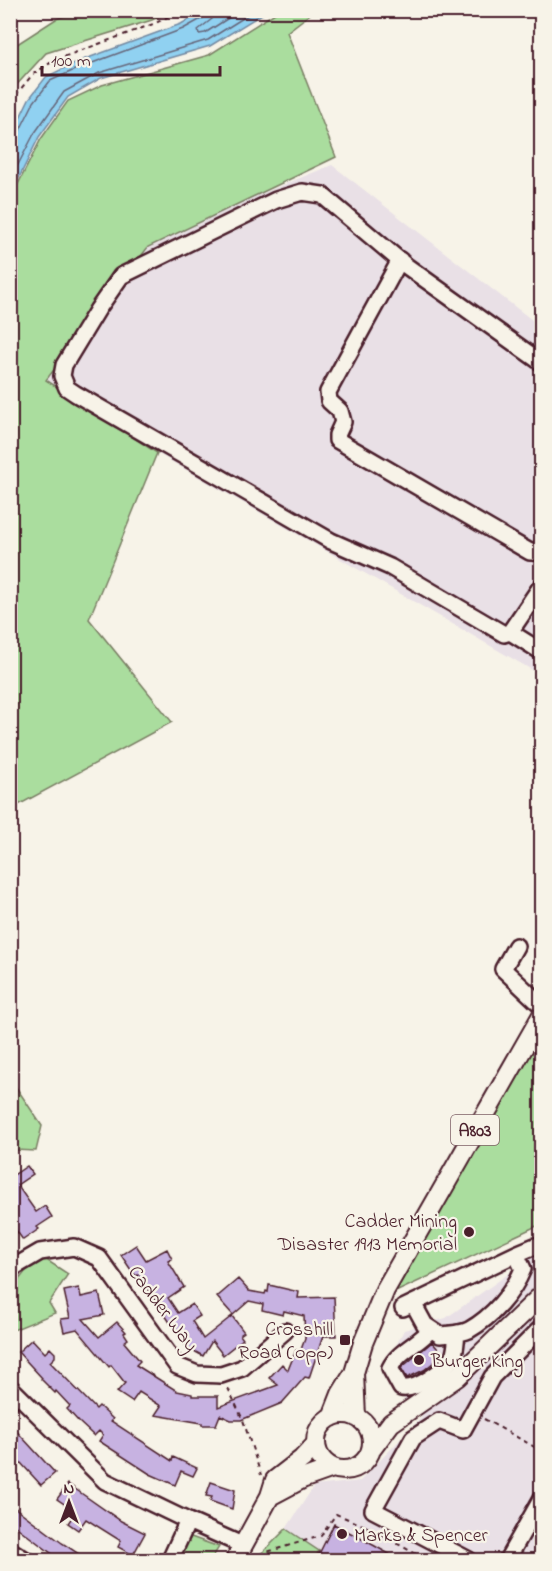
<svg xmlns="http://www.w3.org/2000/svg" width="552" height="1571" font-family="'Indie Flower',sans-serif">
<rect width="100%" height="100%" fill="#f7f3e8"/>
<filter id="ink" filterUnits="userSpaceOnUse"><feTurbulence type="fractalNoise" baseFrequency=".0167" numOctaves="2"/><feDisplacementMap in="SourceGraphic" scale="12" xChannelSelector="R" yChannelSelector="G"/><feConvolveMatrix kernelMatrix="1 2 1 2 8 2 1 2 1" color-interpolation-filters="sRGB"/></filter>
<g filter="url(#ink)">
<path fill="#e9e0e6" d="M332,165L541,327V675L157,453L39,376L130,247Z
M541,1254V1560H313L318,1551L286,1529L314,1486L360,1481L423,1416L391,1387L384,1369L404,1330L446,1318L535,1255Z"/>
<path fill="#aadd9e" stroke="#7a7e64" stroke-width="1.5" d="M82,10L169,11L152,20L46,53L11,91V48L56,19Z
M278,11H314L287,32L336,157L148,247L46,380L157,453L89,619L172,722L11,809L10,200L41,139L68,101L102,85L209,55Z
M541,1023V1224L387,1296Z
M11,1083L16,1087L42,1126L36,1151L14,1150L11,1145Z
M45,1259L68,1274L49,1303L55,1313L11,1331V1290L32,1263Z
M286,1529L319,1551L313,1560H255Z
M191,1537L219,1547L211,1560H178Z"/>
<path fill="#90d1f1" stroke="#748aa2" stroke-width="1.5" d="M204,11H267L210,46L101,78L68,97L39,137L11,194V136L29,99L46,77L77,62L181,24Z"/>
<g fill="none" stroke-linecap="round" stroke-linejoin="round">
<path stroke="#66667a" stroke-width="1.5" d="M214,10L212,19L198,30L199,34L205,33L241,10
M10,137L18,134L34,102L50,81L79,68L183,29L203,18L206,10
M10,180L34,134L64,92L99,73L208,40L256,10"/>
</g>
<path fill="#c7b2e1" stroke="#4a1f2b" stroke-width="1.5" d="M27,1166L33,1174L17,1185L36,1212L45,1206L52,1217L37,1227L39,1229L23,1240L13,1226L15,1225L10,1218V1174L12,1176Z
M136,1245L146,1260L167,1249L172,1259L168,1261L184,1287L168,1298L178,1313L192,1304L200,1316L192,1321L203,1339L232,1316L244,1332L240,1335L243,1339L223,1355L212,1341L203,1356L192,1350L190,1352L138,1275L136,1276L131,1270L121,1255Z
M238,1279L249,1291L265,1294L266,1291L268,1292L269,1285L299,1292L298,1298L334,1297L336,1336H323L309,1378L305,1377L282,1403L241,1420H231L220,1415L216,1425H202V1423L155,1415L161,1406L139,1392L132,1402L117,1392L125,1383L111,1365L109,1367L77,1329L64,1332L61,1319L70,1318L64,1291L79,1288L81,1297L99,1293L104,1315L83,1319L99,1337L117,1322L126,1332L124,1333L128,1339L124,1342L140,1361L136,1365L177,1391L192,1394V1396H218V1407L278,1385L269,1378L282,1364L288,1370L296,1350L300,1352L305,1339L304,1316L284,1311L283,1315L262,1310L263,1304L249,1301L233,1315L217,1297Z
M32,1339L45,1353L50,1348L55,1353V1357L50,1362L96,1409L99,1406L113,1419L111,1421L172,1461L173,1457L197,1468L193,1476L181,1471L175,1485L150,1474L99,1441L103,1435L99,1431L94,1436L79,1422L67,1409L70,1406L56,1391L55,1393L41,1379L42,1378L18,1352Z
M432,1342L443,1355L424,1370L407,1378L401,1368Z
M10,1424L55,1473L41,1485L10,1451Z
M211,1482L235,1490L232,1509L210,1501L212,1497L206,1496Z
M68,1484L121,1521L145,1533L133,1555L118,1547L121,1541L86,1519L78,1530L68,1523L76,1512L57,1499Z
M10,1504L62,1543L88,1560H62L59,1559L10,1522Z
M334,1524L373,1545L400,1560H316Z"/>
<g fill="none" stroke-linecap="round" stroke-linejoin="round">
<defs>
<path id="minor" d="M400,260L328,392L329,401L340,411L343,422L337,435V440L530,552H538L542,546
M542,585L510,632L542,652
M510,632L504,634L390,567L331,541L76,394L67,388L62,376L64,365L98,309L121,276L276,200L302,192L322,195L405,265L542,363
M516,946L503,969L542,1006
M10,1272L16,1266L40,1252L74,1247L99,1258L177,1366L197,1374L221,1375L242,1368L285,1331
M413,1303L425,1325L440,1335C449,1334 461,1334 469,1330C492,1317 513,1293 523,1269L516,1254
M403,1308L516,1254L535,1246L542,1247
M431,1329C419,1344 398,1351 390,1368L401,1388C416,1391 445,1370 453,1357C456,1350 456,1340 457,1333
M10,1387L105,1481L188,1521L242,1545
M10,1550L26,1560
M170,1560L188,1521
M469,1560L373,1510L413,1438L439,1421L463,1430L492,1377L539,1330
M507,1560L542,1498"/>
<path id="major" d="M354,1373L356,1417
M316 1442a28 28 0 1 1 56 0a28 28 0 1 1-56 0Z
M332,1417L341,1394L354,1373L363,1343L385,1290L542,1015
M371,1450L391,1423L457,1377L542,1295
M270,1496L302,1479L333,1468
M235,1560L270,1496L275,1480L302,1459L316,1444"/>
</defs>
<use href="#minor" stroke="#4a1f2b" stroke-width="20"/>
<use href="#major" stroke="#4a1f2b" stroke-width="22"/>
<path stroke="#4a1f2b" stroke-width="2" stroke-dasharray="4.5 4.5" stroke-linecap="butt" d="M10,102L33,74L55,60L156,23L180,10
M228,1388L243,1420L261,1475
M484,1419L542,1451
M365,1526L427,1560
M253,1560L260,1554L321,1536L336,1514L365,1526
M531,1560L542,1541"/>
<use href="#minor" stroke="#f7f3e8" stroke-width="15"/>
<use href="#major" stroke="#f7f3e8" stroke-width="18"/>
</g>
</g>
<g fill="#4a1f2b" stroke="#f7f3e8" stroke-width="2">
<circle cx="469" cy="1232" r="6"/>
<rect x="339" y="1334" width="12" height="12" rx="3"/>
<circle cx="419" cy="1360" r="6"/>
<circle cx="342" cy="1534" r="6"/>
</g>
<g text-anchor="middle" stroke-width="4.5" stroke-linejoin="round" paint-order="stroke">
<rect fill="#f7f3e8" stroke="#7e5f64" stroke-width="1.5" x="451" y="1115" width="48" height="30" rx="4.5"/>
<g font-size="18" font-weight="bold" fill="#4a1f2b">
<text x="475" y="1136">A803</text>
</g>
<g font-size="20" fill="#4a1f2b" stroke="#f7f3e8" text-anchor="end">
<text x="457" y="1227">Cadder Mining<tspan x="457" dy="23">Disaster 1913 Memorial</tspan></text>
<text x="333" y="1335">Crosshill<tspan x="333" dy="23">Road (opp)</tspan></text>
<text x="431" y="1367" text-anchor="start">Burger King</text>
<text x="354" y="1541" text-anchor="start">Marks &amp; Spencer</text>
</g>
<g font-size="20" fill="#4a1f2b" stroke="#f7f3e8">
<text transform="translate(164 1308) rotate(53)" y="7">Cadder Way</text>
</g>
</g>
<rect width="552" height="1571" fill="none" stroke="#f7f3e8" stroke-width="36"/>
<rect x="18" y="18" width="516" height="1535" fill="none" stroke="#4a1f2b" stroke-width="2" filter="url(#ink)"/>
<g transform="translate(69 1502)" stroke="#f7f3e8" stroke-width="4.5" paint-order="stroke">
<path d="M0-4.5L10 22L0 15L-10 22Z" fill="#4a1f2b"/>
<text y="-9" font-size="16" font-weight="bold" text-anchor="middle" fill="#4a1f2b">N</text>
</g>
<path d="M42 66v9h178v-9" fill="none" stroke="#4a1f2b" stroke-width="3"/>
<text x="51" y="66" font-size="18" fill="#4a1f2b" stroke="#f7f3e8" stroke-width="4.5" paint-order="stroke">100 m</text>
</svg>
